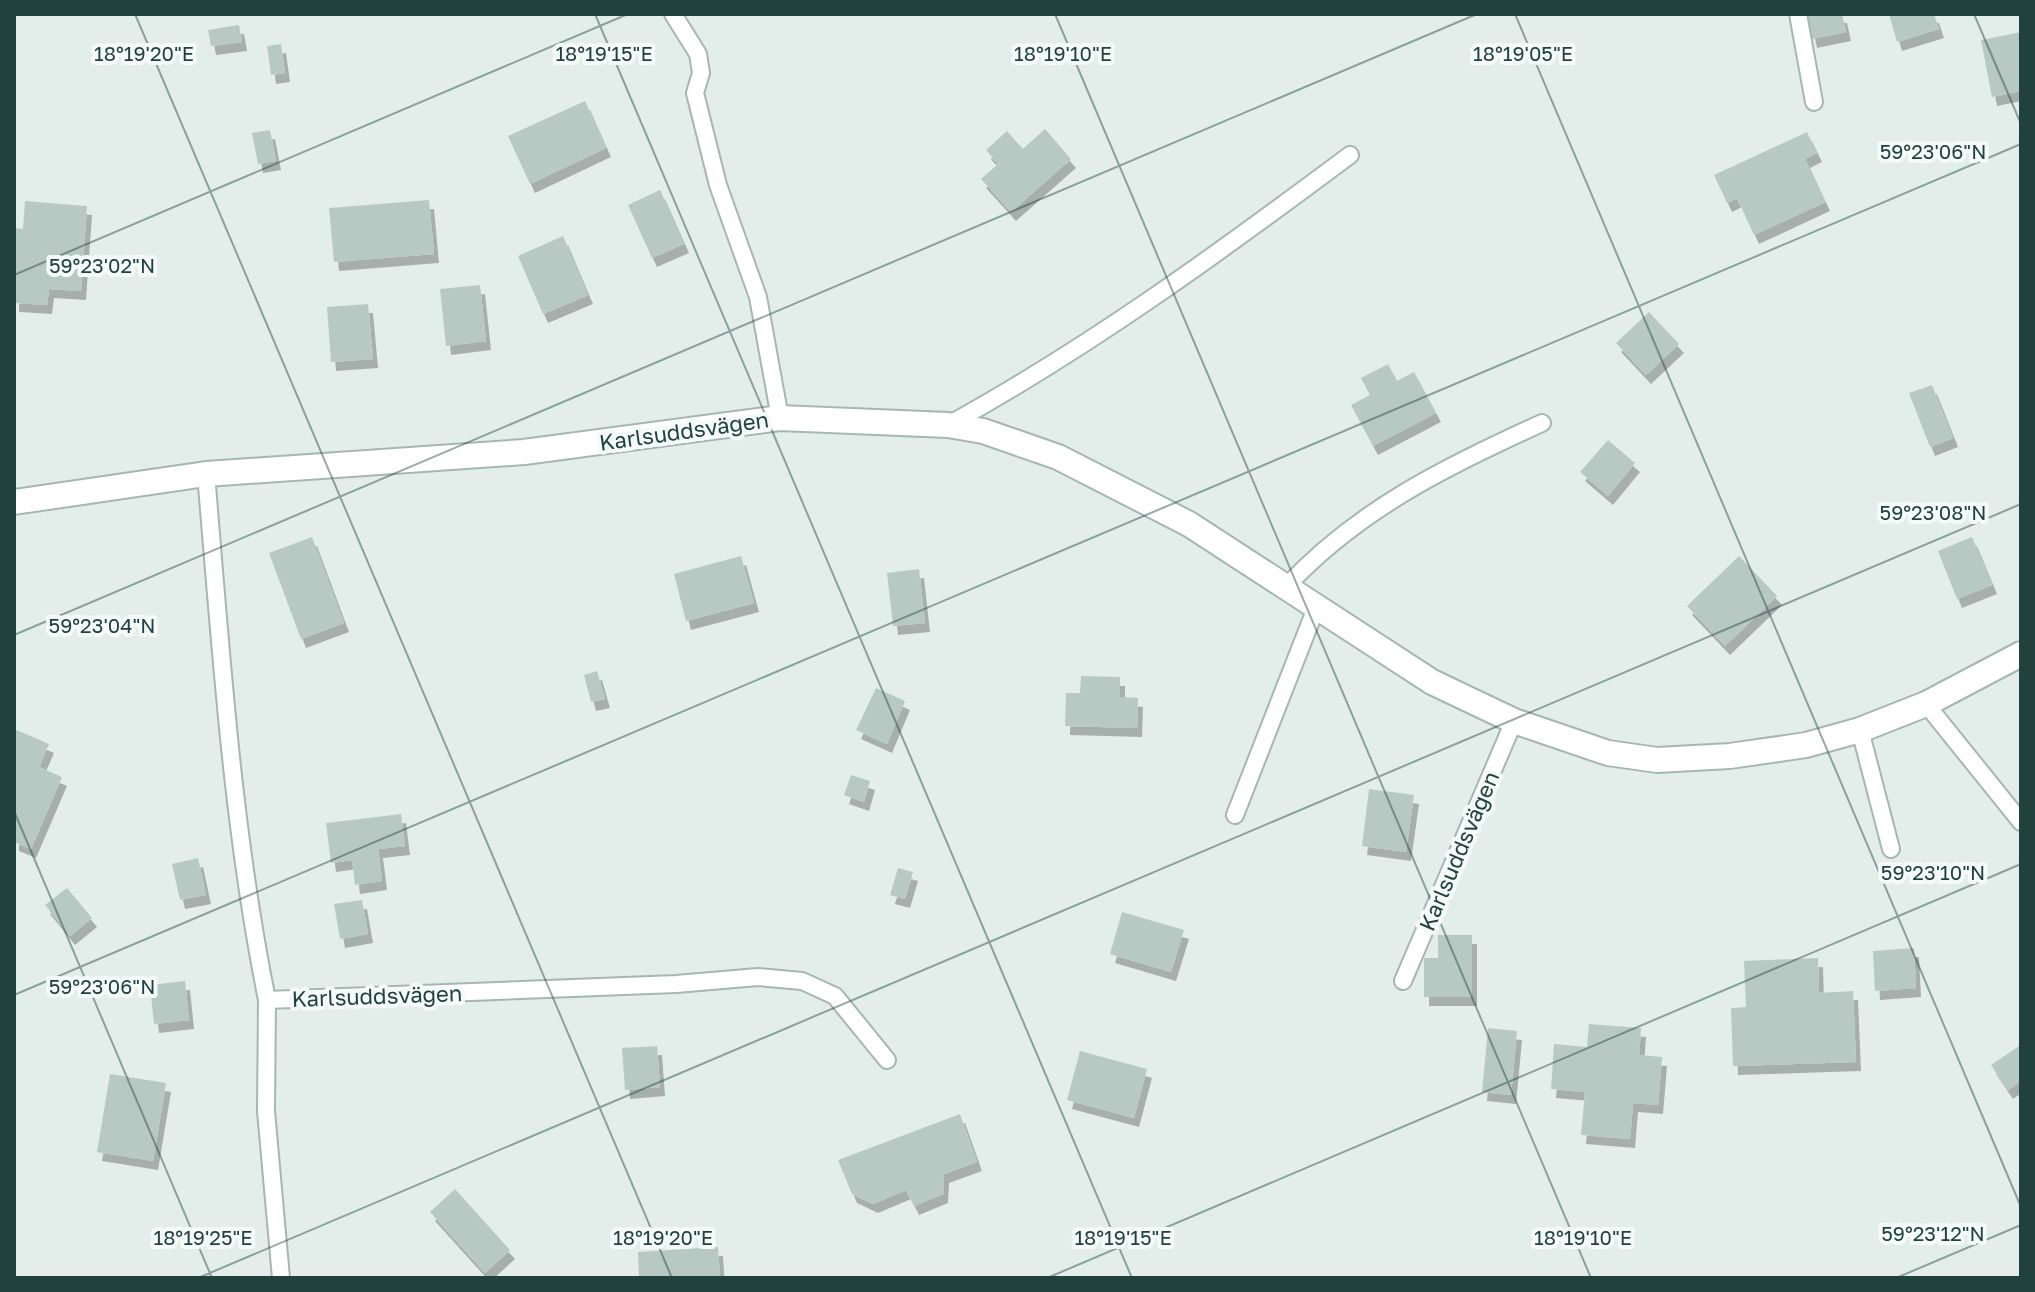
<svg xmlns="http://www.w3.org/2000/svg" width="2035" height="1292" font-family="'Golos Text',sans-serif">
<defs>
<filter id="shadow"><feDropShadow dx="5" dy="9" stdDeviation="0" flood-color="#0004"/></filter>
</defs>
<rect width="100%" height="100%" fill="#e3eeea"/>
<path fill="#b8c9c3" filter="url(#shadow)" d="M1807,14H1842L1846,32L1812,39Z
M1889,14H1934L1939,29L1897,42Z
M239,25L242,42L211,46L208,30Z
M2021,32V91L1992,97L1981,40Z
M281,44L285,73L271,75L267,46Z
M585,101L606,148L530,184L508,136Z
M1045,129L1071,159L1011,212L981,179L998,164L986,150L1007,131L1023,149Z
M270,130L276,161L258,164L252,133Z
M1807,132L1817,153L1805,159L1825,202L1754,235L1737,198L1727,203L1714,175Z
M660,190L684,244L652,258L628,205Z
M429,200L434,254L334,262L329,208Z
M25,201L87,206L81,291L49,289L47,305L14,303V228L23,229Z
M563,236L588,295L543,314L518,256Z
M480,285L486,341L446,346L440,289Z
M368,304L373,359L331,362L327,307Z
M1649,312L1679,344L1646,375L1616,343Z
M1388,364L1397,381L1414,372L1436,413L1373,446L1351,405L1370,395L1361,378Z
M1932,385L1953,438L1930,447L1909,393Z
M1608,440L1635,463L1608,496L1580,472Z
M312,537L344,623L301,639L269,553Z
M1972,537L1992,585L1957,599L1938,551Z
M741,556L754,603L686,621L674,574Z
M1739,556L1777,596L1725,646L1687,606Z
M919,569L925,623L893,626L887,573Z
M597,671L605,699L591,702L584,675Z
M1081,676L1120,677V697L1138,698L1137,728L1065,726L1066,693H1080Z
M876,688L905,701L887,744L856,730Z
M14,729L49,744L39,767L62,777L31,849L14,842Z
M851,775L870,781L864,802L844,795Z
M1369,789L1414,795L1406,852L1362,846Z
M401,814L405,846L378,849L382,881L355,885L352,860L331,863L326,823Z
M198,858L206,895L180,900L172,864Z
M898,868L913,872L905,899L890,895Z
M67,888L92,918L70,936L45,905Z
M362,900L368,934L340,939L334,904Z
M1122,912L1184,930L1171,972L1110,954Z
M1438,935H1472V997H1424V958H1438Z
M1914,948L1916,988L1875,991L1873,951Z
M1818,958L1819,993L1853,991L1856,1062L1733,1066L1731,1008L1746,1007L1744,961Z
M185,981L189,1020L154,1024L150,985Z
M1589,1024L1641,1028L1639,1055L1662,1057L1658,1105L1633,1103L1630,1139L1581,1135L1585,1092L1551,1089L1554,1044L1587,1047Z
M1488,1028L1517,1031L1511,1095L1482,1092Z
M2021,1045V1081L2008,1090L1991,1065Z
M657,1046L660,1087L625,1090L622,1048Z
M1080,1051L1147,1069L1134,1118L1067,1100Z
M110,1074L166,1083L153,1161L97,1152Z
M960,1114L977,1162L944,1174L943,1194L914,1206L906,1190L873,1204L852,1194L838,1160Z
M455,1189L510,1250L485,1273L430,1212Z
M718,1247L720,1278H639L638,1252Z"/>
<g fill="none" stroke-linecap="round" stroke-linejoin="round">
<defs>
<path id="service" d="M673,14L698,54L701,73L695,93L718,185L758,297L780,418
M1798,14L1814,102
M948,425C1090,347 1220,252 1350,155
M206,474C221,650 232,827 267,1000L676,984L758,977L802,981L835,996L887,1060
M1285,588C1357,510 1447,466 1542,423
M1926,704L2021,822
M1860,730L1891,849
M1235,815L1316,608
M1403,981L1514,721
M267,1000L266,1111L281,1278"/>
<path id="minor" d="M14,502L206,474L524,452L780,418L948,425L983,431L1058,457L1189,524L1432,682L1514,721L1608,753L1657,760L1730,756L1806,745L1860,730L1926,704L2021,654"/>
</defs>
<use href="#service" stroke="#a5b7b2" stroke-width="20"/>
<use href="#minor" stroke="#a5b7b2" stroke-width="28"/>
<use href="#service" stroke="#fff" stroke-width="16"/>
<use href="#minor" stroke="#fff" stroke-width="24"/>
</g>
<path fill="none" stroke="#21413c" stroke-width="2" stroke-opacity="0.45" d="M135,14L672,1278M595,14L1132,1278M1055,14L1591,1278M1515,14L2021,1207M1974,14L2021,124M14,275L628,14M14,635L1477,14M14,811L212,1278M14,995L2021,144M198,1278L2021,504M1047,1278L2021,864M1896,1278L2021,1225"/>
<g text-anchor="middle" stroke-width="8" stroke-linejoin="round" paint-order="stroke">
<g font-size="22" fill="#21413c" stroke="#f4faf7">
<text transform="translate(684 431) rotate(-8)" y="8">Karlsuddsvägen</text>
<text transform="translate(1459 851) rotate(-67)" y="8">Karlsuddsvägen</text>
<text transform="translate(377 996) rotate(-2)" y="8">Karlsuddsvägen</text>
</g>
</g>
<g font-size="20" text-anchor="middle" fill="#21413c" stroke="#f4faf7" stroke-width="8" stroke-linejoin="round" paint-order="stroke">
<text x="144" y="61">18°19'20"E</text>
<text x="604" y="61">18°19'15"E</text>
<text x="1063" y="61">18°19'10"E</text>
<text x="1523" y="61">18°19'05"E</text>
<text x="1933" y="159">59°23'06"N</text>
<text x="102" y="273">59°23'02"N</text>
<text x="1933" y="520">59°23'08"N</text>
<text x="102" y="633">59°23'04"N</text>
<text x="1933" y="880">59°23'10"N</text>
<text x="102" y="994">59°23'06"N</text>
<text x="1933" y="1241">59°23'12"N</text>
<text x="203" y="1245">18°19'25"E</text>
<text x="663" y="1245">18°19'20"E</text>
<text x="1123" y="1245">18°19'15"E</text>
<text x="1583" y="1245">18°19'10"E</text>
</g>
<rect width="2035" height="1292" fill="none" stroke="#21413c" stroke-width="32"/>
</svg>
